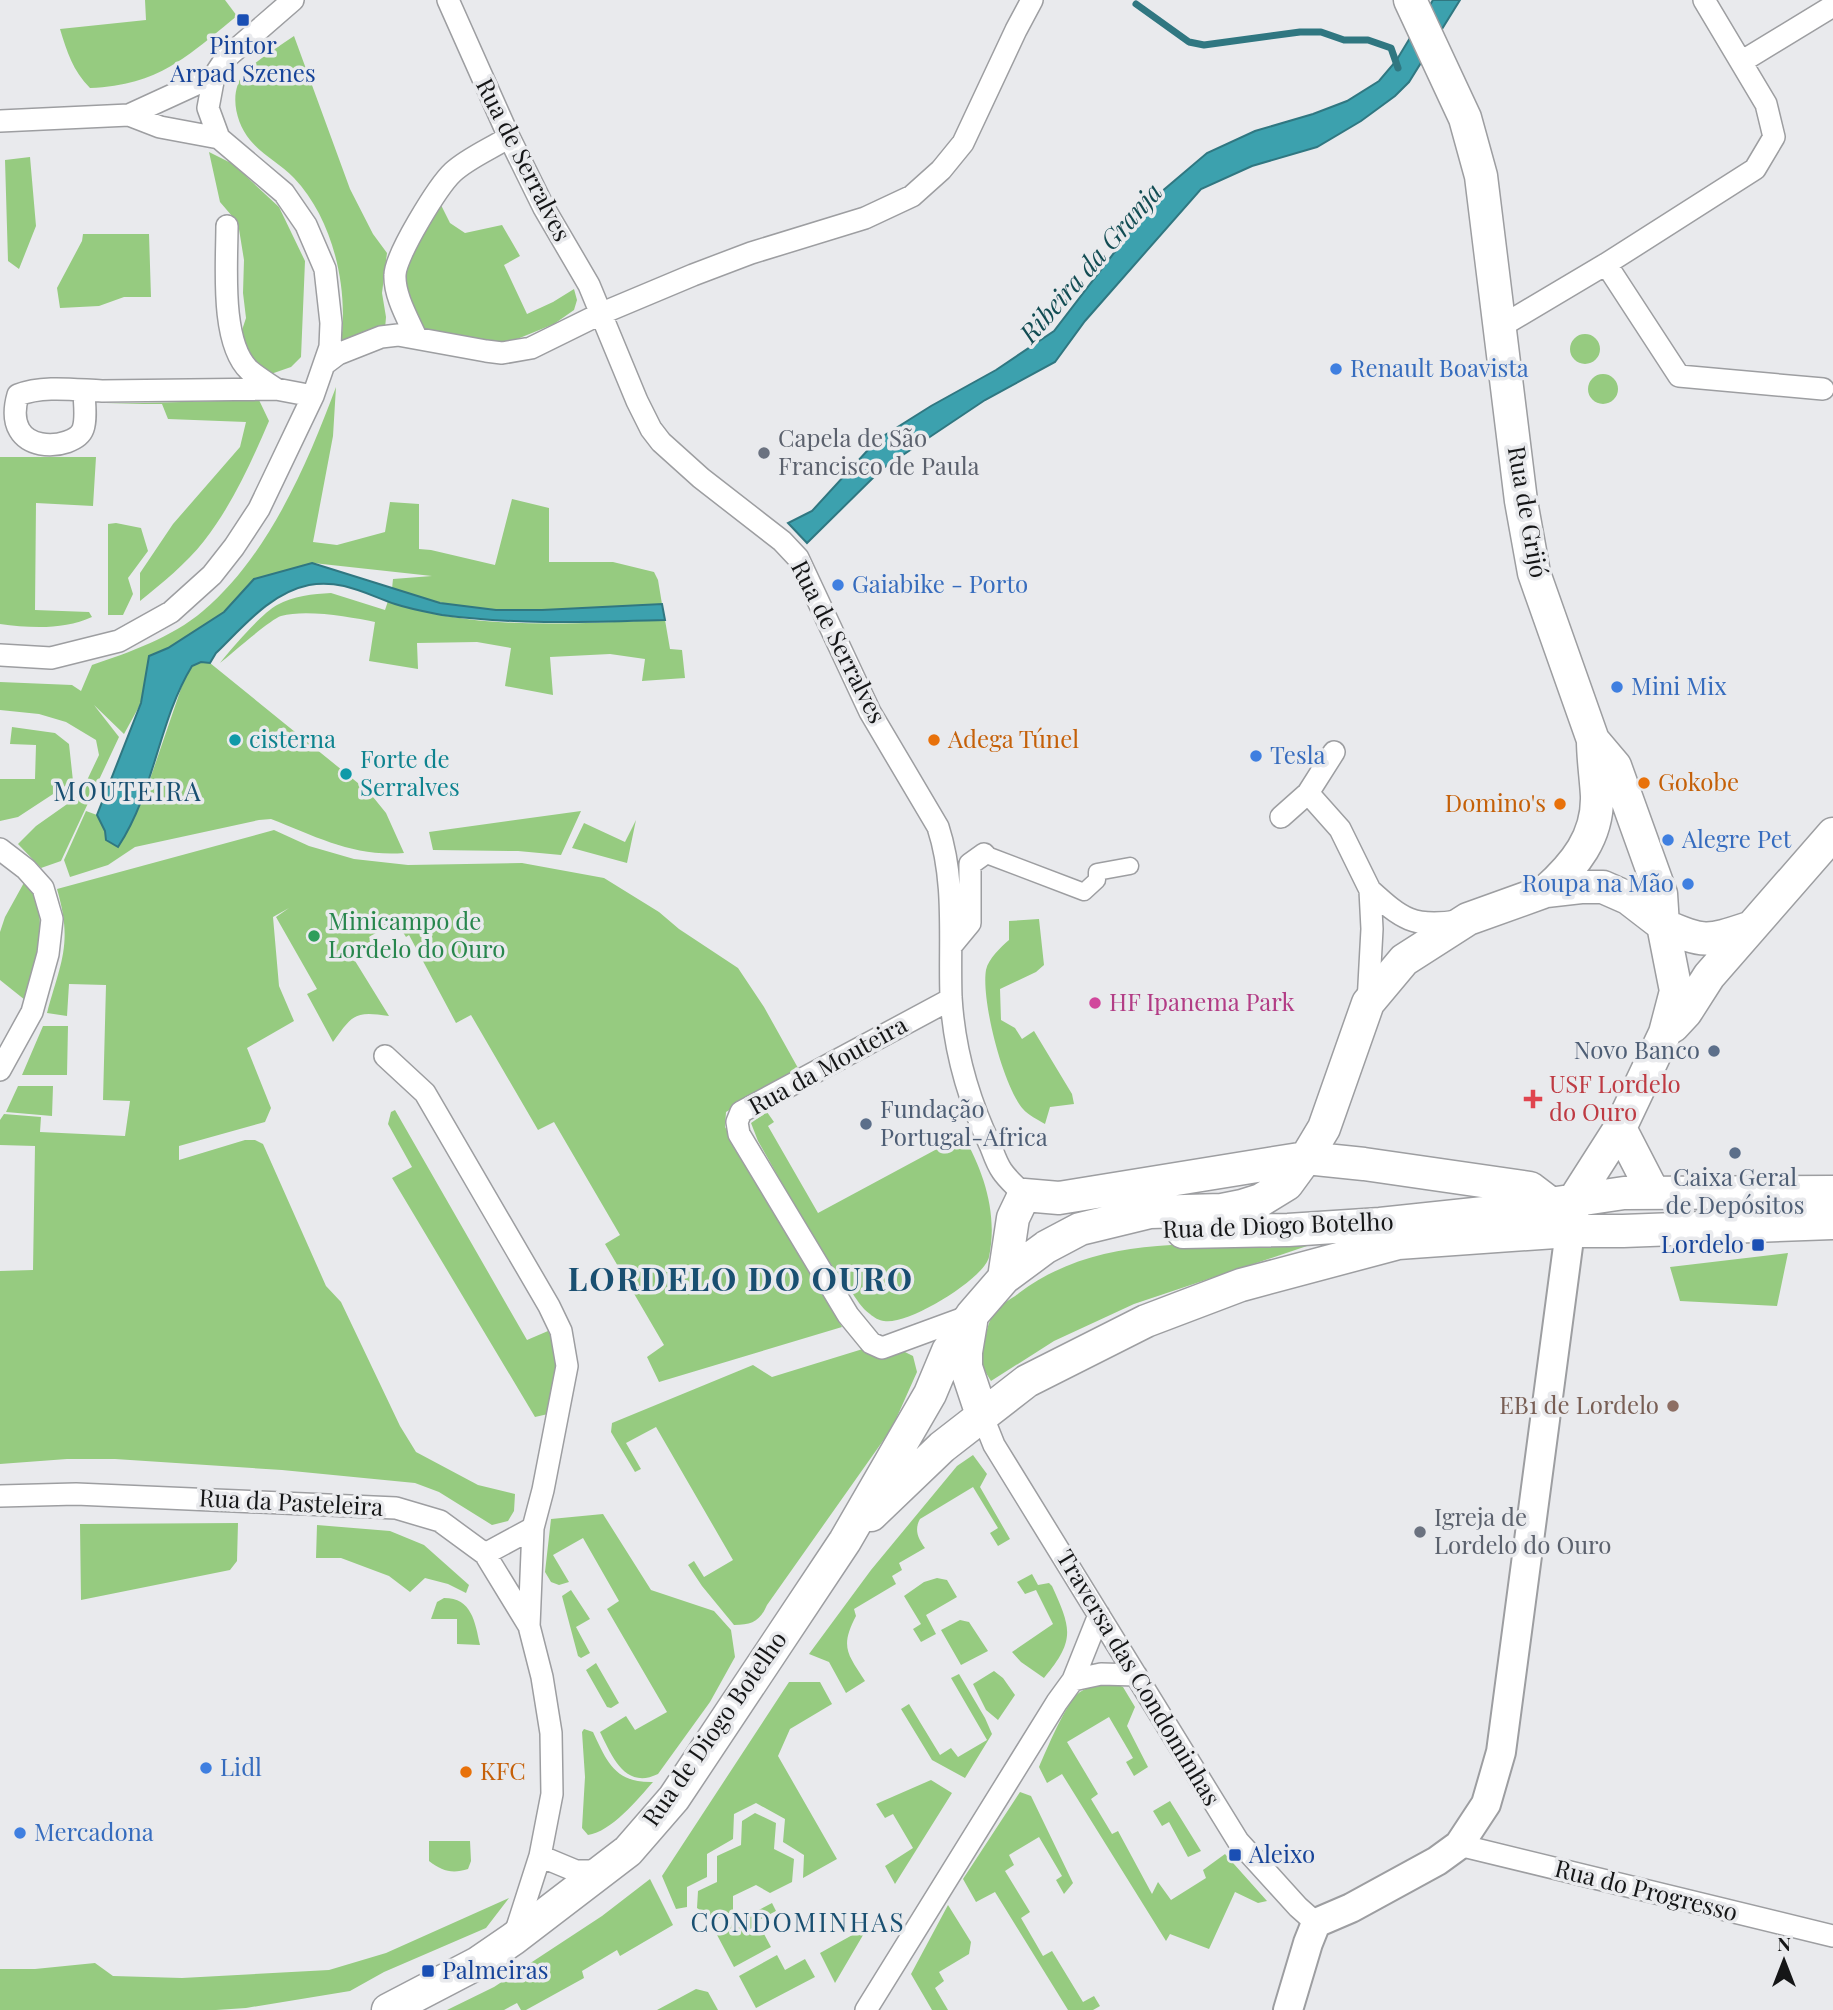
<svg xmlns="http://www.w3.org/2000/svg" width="1833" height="2010" font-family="'Playfair Display',serif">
<rect width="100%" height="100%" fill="#e9eaed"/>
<path fill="#96cb80" d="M145,0H225L237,16C186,57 160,85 90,88C73,71 67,52 60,29L146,20Z
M294,36L350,189L373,234L387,253L382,293L386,317L385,329L340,348C350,292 334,220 294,178C281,164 262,155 250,140C235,122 228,90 246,71C260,58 278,47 294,36Z
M209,152L233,164L279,207L305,261L301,357L291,367L268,375L256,367L241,333L246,318L243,293L244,260L238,223L220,202Z
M30,157L36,226L19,269L8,261L5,160Z
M440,203L450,223L465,233L502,225L520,256L504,265L527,314L553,302L574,289L577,300L574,310L554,324L493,349L415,334L405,301V261Z
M83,234H149L151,297H124L99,306L60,308L57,288L82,241Z
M1570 349a15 15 0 1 1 30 0a15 15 0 1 1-30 0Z
M1588 389a15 15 0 1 1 30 0a15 15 0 1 1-30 0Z
M336,387L333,436L313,542L337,545L385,532L390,502L419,504V549L431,550L495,565L512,499L549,508V562H613L654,572L658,580L662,604C573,609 478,621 392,589L393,579L432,576L313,563L254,579L224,612L168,648L149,656L141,703L124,734L94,705L119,737L61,861L41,868L18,844L36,826L80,795L99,755L96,740L66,722L39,714L0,710V682L72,685L81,691L92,665C130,652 171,638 203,611C268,556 307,465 336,387Z
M259,400L269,421C251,463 232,505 204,541C186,564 162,583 140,601V573L173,524L240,447L246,422L168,419L162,404H106Z
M0,457H96L93,506L36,503L35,610L89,612L92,617C64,630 30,628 0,624Z
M116,523L141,528L148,551L128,578L133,594L123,615H108V524Z
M331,593L385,610L388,601C474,632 576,623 665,620L670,649L682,650L685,678L642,681L645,659L610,654L550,657L553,695L505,686L511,648L477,642L417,643L418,669L369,661L375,622C351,617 306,609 281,616C271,619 231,654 220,663C232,648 261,614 277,605C293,596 313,594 331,593Z
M201,662L210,663L369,792L386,813L404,853C354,857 317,837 271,819L259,820L135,847L108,865L70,877L64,860L86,811L97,815L105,831L147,788L185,677L192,666Z
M12,727L55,733L69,744L73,781L18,817L0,821V779H35L36,745L10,744Z
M581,811L561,855L518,851L433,850L429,832Z
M636,820L627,863L572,848L584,823L625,842Z
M274,830L309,846L354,859L408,865L522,863L604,878L659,912L679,929L738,968L764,1007L798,1068L726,1112L725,1127L842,1327L659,1382L647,1357L664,1345L605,1244L620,1235L554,1122L538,1130L471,1015L456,1023L409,935L406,937L396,921L369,937L374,946L352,956L389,1016C355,1011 353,1014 333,1042L307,994L317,989L276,917L289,908L273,917L279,986L294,1021L247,1048L271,1108L265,1122L179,1146V1160L245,1140H255L263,1144L326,1286L341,1302L400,1426L416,1452L478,1485L515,1494L514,1511L508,1521L492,1525L439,1492L415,1483L282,1470L115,1459H67L0,1464V1271L33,1270L35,1146L0,1145V1120L4,1114L41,1117L40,1132L125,1136L130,1101L103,1100L106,985L69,984L67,1016L47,1013C61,961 73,944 57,889Z
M26,879C52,919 36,958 25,1000L0,980V932L5,917Z
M1039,919L1044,965L1036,972L1000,989L1001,1020L1015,1028L1022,1039L1034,1031L1072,1094L1074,1104L1050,1107L1045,1124C1038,1120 1028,1115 1023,1109C1003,1086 981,1000 986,970C988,959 1001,947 1009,940V921Z
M43,1026H68L67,1075H22Z
M18,1086H53L52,1116L6,1112Z
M395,1110L527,1340L548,1331C565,1362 556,1382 548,1414L535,1417L392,1178L412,1167L388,1124L391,1112Z
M767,1112L774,1122L768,1126L818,1213L963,1135C984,1172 998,1214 989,1257C984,1279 907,1326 884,1321C880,1321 873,1317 870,1314C862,1309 856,1298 850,1290C814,1245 787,1191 758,1141L751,1123Z
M1267,1242L1310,1245L1134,1304L1054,1341L991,1381L981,1365C984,1349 985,1326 994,1313C999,1305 1012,1299 1019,1293C1092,1238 1181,1245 1267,1242Z
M1788,1253L1777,1306L1680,1301L1670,1267Z
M866,1348L899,1349L913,1356L917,1372L892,1428L767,1605C760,1621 752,1625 734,1625L702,1586L688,1565L694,1561L704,1577L733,1560L656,1427L626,1443L641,1469L635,1472L611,1432L612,1423L753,1365L772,1377Z
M973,1455L987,1474L980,1487L1010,1539L998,1546L990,1533L998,1528L973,1487L920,1519C914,1530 918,1538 925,1548L899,1563L902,1570L892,1576L896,1584L854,1609L856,1616C840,1647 847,1653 865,1681L846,1693L829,1662L809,1654L871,1570L957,1466Z
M603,1514L651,1590L714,1611L731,1630L735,1657L710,1702L658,1774C625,1790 612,1756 600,1732L626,1716L635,1730L667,1712L607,1609L619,1601L583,1538L553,1555L569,1582L559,1585L551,1582L545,1572L551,1519Z
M238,1523L237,1561L230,1570L81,1600L80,1524Z
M317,1525L390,1531L424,1545L469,1585L466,1593L448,1584L425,1578L410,1592L389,1576L341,1558H316Z
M1032,1574L1038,1585L1049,1583L1052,1586C1071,1628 1076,1640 1044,1678L1021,1662L1012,1652L1053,1624L1036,1590L1025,1594L1017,1582Z
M937,1578L947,1580L957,1597L926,1615L936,1634L921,1642L913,1629L921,1624L904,1596L924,1582Z
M571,1590L590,1619L576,1627L590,1653L581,1658L578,1656L562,1596Z
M444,1598C472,1598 475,1622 480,1645L457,1644V1619H431L437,1602Z
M960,1620L969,1622L988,1651L961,1665L941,1630Z
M596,1663L619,1703L611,1708L607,1707L586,1670Z
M994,1671L1003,1678L1015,1695L998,1720L986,1710L973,1684Z
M959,1674L985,1718L992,1734L965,1778L932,1760L901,1709L909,1704L940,1755L951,1748L958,1757L987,1740L951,1678Z
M789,1682H820L832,1704L790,1729L778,1756L837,1859L803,1878L804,1855L783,1842L785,1819L756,1803L734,1814L733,1839L707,1854V1877L687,1887V1907L676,1909L662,1876Z
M1112,1682L1123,1687L1135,1707L1127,1726L1148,1767L1134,1776L1126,1762L1133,1758L1109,1717L1067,1742L1098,1794L1091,1799L1112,1834L1118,1831L1152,1894L1158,1882L1171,1900L1206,1878L1203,1870L1225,1854L1267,1901L1258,1903L1235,1892L1209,1949L1170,1934L1166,1941L1062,1774L1047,1783L1039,1767C1046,1751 1067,1700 1080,1692C1089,1686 1102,1684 1112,1682Z
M584,1729L593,1732C607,1762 615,1783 653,1782C638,1799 611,1832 588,1835L582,1828L585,1777L582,1732Z
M931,1780L952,1793L895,1884L885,1866L913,1848L893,1814L885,1818L876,1804Z
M1020,1792L1031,1796L1073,1883L1064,1894L1056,1880L1062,1876L1039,1837L1009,1855L1014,1865L1005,1871L1030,1912L1021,1918L1043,1956L1052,1951L1083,2002L1094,1996L1100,2006L1093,2010H1068L995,1892L976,1902L963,1879Z
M1170,1801L1201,1851L1188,1857L1169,1822L1162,1826L1153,1811Z
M755,1813L776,1823L774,1849L794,1859L792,1882L770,1893L756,1885L733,1896V1911L715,1920L697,1908L698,1891L717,1882V1856L741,1845L742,1821Z
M429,1841H470L471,1861L468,1869C452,1874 442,1871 429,1861Z
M650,1879L673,1925L620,1956L617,1950L582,1971L584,1978L526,2010H521L517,2003L504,2010H447L494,1987L602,1916Z
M509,1898L486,1928L384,1972L350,1991L246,2008L216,2010H0V1969H35L95,1963L113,1976L182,1978L329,1970L386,1953Z
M772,1903L776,1911L757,1921L771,1947L734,1967L716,1933Z
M948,1905L971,1942L969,1954L939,1972L944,1981L935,1988L948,2010H932L911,1974Z
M865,1928L866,1930L835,1983L820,1953Z
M777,1955L785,1970L805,1959L815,1977L756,2008L739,1976Z
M696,1989L708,1992L718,2010H657Z"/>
<path fill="#3ca1ae" stroke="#307781" stroke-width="2" d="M1433,0H1460L1409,82L1395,96L1361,121L1317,147L1252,166L1201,189L1085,321L1055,362L985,400L882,469L807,543L788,523L812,511L877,440L931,406L996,370L1054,331L1160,193L1207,153L1255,131L1313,114L1347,101L1379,81L1396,61Z
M312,563L440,603L496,610H542L662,604L665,620C589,622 517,625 442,615C427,612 410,609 395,604C366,594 341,579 309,585C270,593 243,627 216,653L210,663L201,662L192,666C158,722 155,791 118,847L106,840L105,831L97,815L141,703L149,656L168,648L224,612L254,579Z"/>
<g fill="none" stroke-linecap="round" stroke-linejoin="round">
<path stroke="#307781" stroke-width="7" d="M1136,4L1189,42L1204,45L1300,32H1321L1344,40H1368L1391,48L1398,68"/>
<defs>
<path id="pedestrian" d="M984,854L1084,892L1097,880V872L1130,866"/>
<path id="minor" d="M448,0L509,137L544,208L589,285L637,401L651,429L661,442L701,478L782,541L798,558L870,712L938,827C956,882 949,940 951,997C954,1048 969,1101 991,1147C994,1155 997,1164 1002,1171C1008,1180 1017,1187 1024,1195
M1741,62L1833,6
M214,76L208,108L219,138
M0,121L129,115L214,76L226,58L293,0
M227,226C227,264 220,342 249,370C257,377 267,383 276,389
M1606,264L1679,376L1823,389
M1500,327L1606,264L1755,169L1774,137L1766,104L1704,0
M416,337C408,319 394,295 395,275C395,256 438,186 453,172C468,158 492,148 509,137
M326,363L338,354L381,337L398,335L486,351L502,353L531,348L600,314L693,275L751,253L865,218L912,196L941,170L963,143L1016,30L1032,0
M84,390C84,402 87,418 83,429C75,451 0,458 18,395C43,385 76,390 102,391L276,389L313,396
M0,655L51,658L119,641L171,612L212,575L234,547L259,509L313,396L330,347L331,323L325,269L306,225L284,193L219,138L160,127L129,115
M1308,793L1340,829L1370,890L1372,929L1368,1003
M1281,817L1308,793L1334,752
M0,849L26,869L43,888L52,919L48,954L32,1012L0,1070
M1370,890C1402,919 1413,928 1458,921
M951,946L970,923V864L984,854
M951,999L741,1112L737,1122L739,1134L848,1315L871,1343L882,1348L972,1315
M385,1056L425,1093L549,1306L561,1331L567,1366L543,1490L533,1528L529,1626L542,1677L551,1733L552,1794L540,1856L514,1937
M982,1415L994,1445L1238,1841L1298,1907L1316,1923
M0,1496L76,1494L396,1508L440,1521L485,1554L529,1626
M485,1554L533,1528
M1073,1680L1101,1674L1136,1675
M1459,1845L1833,1936
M540,1856L576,1871H603
M866,2010L1057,1702L1073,1680L1099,1615"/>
<path id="tertiary" d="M1288,2010L1308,1943L1316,1923L1351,1908L1437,1861L1459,1845L1486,1804L1501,1752L1570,1231"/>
<path id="secondary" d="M1410,0L1465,118L1481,176L1521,501L1534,573L1593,740L1615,766L1661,894L1663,925C1704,943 1707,942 1749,928
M1546,891C1575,865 1598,837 1597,796C1596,777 1593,759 1593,740
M1673,1026L1686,1012L1709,976L1833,834
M1620,1128L1653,1192
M1183,1232L1288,1230L1380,1224L1503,1211L1624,1193L1833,1192
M1004,1278L1013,1218L1024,1195L1059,1198L1306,1158L1364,1164L1530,1188L1551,1204
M971,1322L966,1352V1367L982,1415
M871,1515L942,1447L1027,1381L1146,1321L1241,1285L1398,1243L1570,1231H1623L1833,1223
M388,2010L478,1963L513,1939L628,1851L674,1798L845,1541L930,1394L948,1351L972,1315L1004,1278L1046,1247L1080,1229L1150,1212L1222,1210L1242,1206L1261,1200L1287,1184L1306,1158L1324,1128L1368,1003L1404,960L1468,919L1546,891L1581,887H1603L1628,898L1663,925L1676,991L1665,1033L1620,1128L1574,1200L1570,1231"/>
</defs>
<use href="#pedestrian" stroke="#9d9ea1" stroke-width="19"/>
<use href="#minor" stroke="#9d9ea1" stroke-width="24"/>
<use href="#tertiary" stroke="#9d9ea1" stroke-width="32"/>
<use href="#secondary" stroke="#9d9ea1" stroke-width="35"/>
<use href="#pedestrian" stroke="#fff" stroke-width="16"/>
<use href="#minor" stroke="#fff" stroke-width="21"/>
<use href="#tertiary" stroke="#fff" stroke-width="28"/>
<use href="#secondary" stroke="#fff" stroke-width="32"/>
</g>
<g fill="#1a4fb4" stroke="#e9eaed" stroke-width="2.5">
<rect x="236" y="13" width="14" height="14" rx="3.5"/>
<rect x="1751" y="1238" width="14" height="14" rx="3.5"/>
<rect x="1228" y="1848" width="14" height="14" rx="3.5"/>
<rect x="421" y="1964" width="14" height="14" rx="3.5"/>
</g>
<g fill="#3f7fe0" stroke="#e9eaed" stroke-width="2.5">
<circle cx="1336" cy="369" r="7"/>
<circle cx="838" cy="585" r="7"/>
<circle cx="1617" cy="687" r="7"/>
<circle cx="1256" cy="756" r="7"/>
<circle cx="1668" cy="840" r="7"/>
<circle cx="1688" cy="884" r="7"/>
<circle cx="206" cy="1768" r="7"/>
<circle cx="20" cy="1833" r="7"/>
</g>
<g fill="#6b7280" stroke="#e9eaed" stroke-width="2.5">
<circle cx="764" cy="453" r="7"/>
<circle cx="1420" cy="1532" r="7"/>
</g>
<g fill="#0f9aa8" stroke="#e9eaed" stroke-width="2.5">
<circle cx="235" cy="740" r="7"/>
<circle cx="346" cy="774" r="7"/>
</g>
<g fill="#e8710a" stroke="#e9eaed" stroke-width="2.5">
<circle cx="934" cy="740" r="7"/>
<circle cx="1644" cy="783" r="7"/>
<circle cx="1560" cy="804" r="7"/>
<circle cx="466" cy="1772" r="7"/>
</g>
<circle fill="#2e9e5b" stroke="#e9eaed" stroke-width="2.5" cx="314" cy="936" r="7"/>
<circle fill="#d1479c" stroke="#e9eaed" stroke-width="2.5" cx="1095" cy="1003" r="7"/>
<g fill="#5c6f8a" stroke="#e9eaed" stroke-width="2.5">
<circle cx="1714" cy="1051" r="7"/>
<circle cx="866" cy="1124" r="7"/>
<circle cx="1735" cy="1153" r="7"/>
</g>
<path fill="#e0444e" stroke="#e9eaed" stroke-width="2.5" d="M1529.5 1088.5h7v7h7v7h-7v7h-7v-7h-7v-7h7z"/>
<circle fill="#8d6e63" stroke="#e9eaed" stroke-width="2.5" cx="1673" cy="1406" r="7"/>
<g text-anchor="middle" stroke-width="7" stroke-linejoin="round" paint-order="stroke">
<g font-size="24" fill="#164399" stroke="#e9eaed" text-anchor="start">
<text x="243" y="54" text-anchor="middle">Pintor<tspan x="243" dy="28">Arpad Szenes</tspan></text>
<text x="1744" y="1253" text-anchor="end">Lordelo</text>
<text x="1249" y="1863">Aleixo</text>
<text x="442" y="1979">Palmeiras</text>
</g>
<g font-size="24" fill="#151617" stroke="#e9eaed">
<text transform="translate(523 160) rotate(63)" y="8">Rua de Serralves</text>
<text transform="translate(1527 512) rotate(80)" y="8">Rua de Grijó</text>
<text transform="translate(838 642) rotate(63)" y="8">Rua de Serralves</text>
<text transform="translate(828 1066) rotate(-29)" y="8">Rua da Mouteira</text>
<text transform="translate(1278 1226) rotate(-2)" y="8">Rua de Diogo Botelho</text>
<text transform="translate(291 1503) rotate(3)" y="8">Rua da Pasteleira</text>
<text transform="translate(1138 1678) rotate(59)" y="8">Traversa das Condominhas</text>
<text transform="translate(715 1729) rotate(-55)" y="8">Rua de Diogo Botelho</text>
<text transform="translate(1646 1891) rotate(14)" y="8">Rua do Progresso</text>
</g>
<g font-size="24" fill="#366cbe" stroke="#e9eaed" text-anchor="start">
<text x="1350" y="377">Renault Boavista</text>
<text x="852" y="593">Gaiabike - Porto</text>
<text x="1631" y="695">Mini Mix</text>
<text x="1270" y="764">Tesla</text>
<text x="1682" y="848">Alegre Pet</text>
<text x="1674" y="892" text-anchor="end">Roupa na Mão</text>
<text x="220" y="1776">Lidl</text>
<text x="34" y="1841">Mercadona</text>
</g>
<g font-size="24" fill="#5b616d" stroke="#e9eaed" text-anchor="start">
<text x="778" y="447">Capela de São<tspan x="778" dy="28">Francisco de Paula</tspan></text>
<text x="1434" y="1526">Igreja de<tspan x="1434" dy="28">Lordelo do Ouro</tspan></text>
</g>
<g font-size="24" fill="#0d838f" stroke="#e9eaed" text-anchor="start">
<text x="249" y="748">cisterna</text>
<text x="360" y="768">Forte de<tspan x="360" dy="28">Serralves</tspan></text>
</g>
<g font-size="24" fill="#c56008" stroke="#e9eaed" text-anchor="start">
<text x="948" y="748">Adega Túnel</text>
<text x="1658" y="791">Gokobe</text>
<text x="1546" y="812" text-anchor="end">Domino's</text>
<text x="480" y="1780">KFC</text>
</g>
<g font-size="24" fill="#27864d" stroke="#e9eaed" text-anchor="start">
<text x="328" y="930">Minicampo de<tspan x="328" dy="28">Lordelo do Ouro</tspan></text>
</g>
<g font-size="24" fill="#b23c85" stroke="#e9eaed" text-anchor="start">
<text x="1109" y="1011">HF Ipanema Park</text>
</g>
<g font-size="24" fill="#4e5e75" stroke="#e9eaed" text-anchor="end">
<text x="1700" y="1059">Novo Banco</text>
<text x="880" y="1118" text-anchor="start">Fundação<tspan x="880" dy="28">Portugal-Africa</tspan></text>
<text x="1735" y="1186" text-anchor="middle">Caixa Geral<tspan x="1735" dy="28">de Depósitos</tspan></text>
</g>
<g font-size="24" fill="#be3a42" stroke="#e9eaed" text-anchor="start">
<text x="1549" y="1093">USF Lordelo<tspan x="1549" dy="28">do Ouro</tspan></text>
</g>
<g font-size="24" fill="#785e54" stroke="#e9eaed" text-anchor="end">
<text x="1659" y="1414">EB1 de Lordelo</text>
</g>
<g font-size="26" font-style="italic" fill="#124c53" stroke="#e9eaed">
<text transform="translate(1091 263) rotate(-49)" y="9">Ribeira da Granja</text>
</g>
<g font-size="26" letter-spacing="2" fill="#194f71" stroke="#e9eaed">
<text x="128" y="801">MOUTEIRA</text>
<text x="798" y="1932">CONDOMINHAS</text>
</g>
<g font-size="32" font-weight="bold" letter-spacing="2" fill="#194f71" stroke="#e9eaed">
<text x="741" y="1291">LORDELO DO OURO</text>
</g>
</g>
<g transform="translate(1784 1961)" stroke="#e9eaed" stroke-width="5" paint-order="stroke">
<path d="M0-5L12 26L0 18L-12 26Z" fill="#151617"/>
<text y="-10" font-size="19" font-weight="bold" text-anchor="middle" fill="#151617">N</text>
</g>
</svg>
